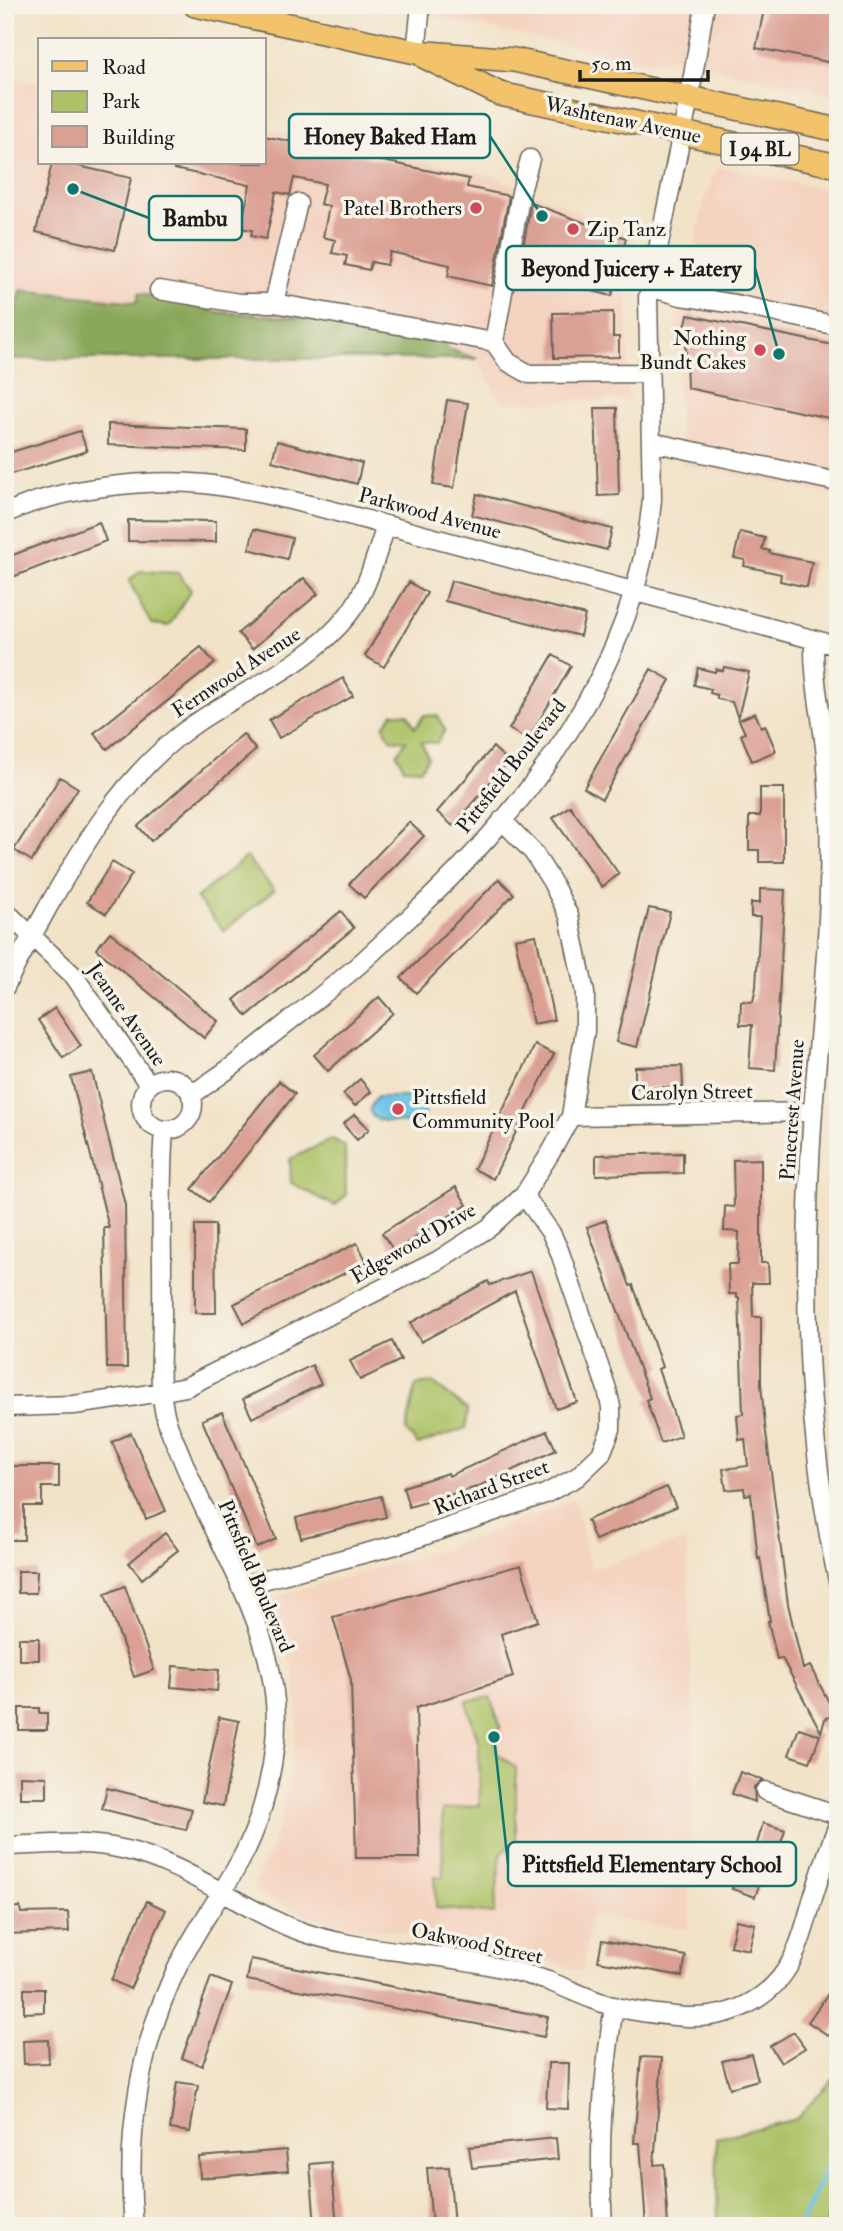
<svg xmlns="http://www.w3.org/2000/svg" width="843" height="2231" font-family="'IM FELL Double Pica',serif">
<rect width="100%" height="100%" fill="#f7f3e8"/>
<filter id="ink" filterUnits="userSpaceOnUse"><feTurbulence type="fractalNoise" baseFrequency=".0143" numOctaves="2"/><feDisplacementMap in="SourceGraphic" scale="14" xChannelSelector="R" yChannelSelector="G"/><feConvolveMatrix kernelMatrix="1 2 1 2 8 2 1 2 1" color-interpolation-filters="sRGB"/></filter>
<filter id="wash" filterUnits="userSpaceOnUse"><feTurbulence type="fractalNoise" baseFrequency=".00686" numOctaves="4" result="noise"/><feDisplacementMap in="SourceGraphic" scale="28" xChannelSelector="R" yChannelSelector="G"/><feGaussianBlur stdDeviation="1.57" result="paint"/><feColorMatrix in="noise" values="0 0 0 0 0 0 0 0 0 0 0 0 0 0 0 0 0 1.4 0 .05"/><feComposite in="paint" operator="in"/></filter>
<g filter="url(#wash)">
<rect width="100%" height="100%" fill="#f2e3c8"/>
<path fill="#f4d3c0" d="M438,5H838V95L674,59L641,61L437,17Z
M5,76L40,85V163H264V128L497,177L636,237L627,283L629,400L501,403L478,359L448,349L438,336L338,320L218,312L140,293L137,302L21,290L16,310L5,307Z
M717,166L838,192V496L680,463L677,329L704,200Z
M574,1499L591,1569L687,1540L693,1729L689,1930L591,1915L582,1972L539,1958L451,1939L341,1924L306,1916L262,1895L253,1887L268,1856L280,1823L295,1746L297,1721L296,1691L292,1665L267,1599L442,1550Z"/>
<path fill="#adc267" stroke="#646f42" stroke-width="2" d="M140,571L178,573L191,590L169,626L151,624L129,581Z
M393,713L408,714L415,728L424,715L438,716L445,730L437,743L421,742L428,757L421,769L404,768L397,754L406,741L390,739L384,726Z
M246,857L274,890L224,931L196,898Z
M332,1139L345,1146L346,1195L335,1206L291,1183L290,1159Z
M433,1383L468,1410L466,1428L418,1445L406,1431L416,1385Z
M490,1697L501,1727L496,1741L497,1753L516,1768V1840L501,1854L494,1914L436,1908L435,1877H443L442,1810L480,1805L479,1744L466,1701Z
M838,2074V2195L825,2226H718L716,2138L796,2119Z"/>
<path fill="#8aa85c" stroke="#53623c" stroke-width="2" d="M21,290L137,302L139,293L218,312L338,320L438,336L448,349L478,359H5V307L16,309Z"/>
<path fill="#68c2e5" stroke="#426f80" stroke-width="2" d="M377,1097H416L424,1104C426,1113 424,1120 415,1123C401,1122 353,1126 377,1097Z"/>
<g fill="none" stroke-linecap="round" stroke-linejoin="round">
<path stroke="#68c2e5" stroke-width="5" d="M800,2226L838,2143"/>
</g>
<g id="blocks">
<path fill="#dba094" d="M765,5H838V64L756,48Z
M264,136L469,179L467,187L509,196L492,286L448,276L450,265L390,252L387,265L371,262L369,270L345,265L347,256L332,253L335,240L323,237L329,206L320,204L325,184L294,178L290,195L276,192L266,239L251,236L252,230L241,228L250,185L174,169L175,163H264Z
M52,163H65L131,178L115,250L36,232Z
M531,203L626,238L612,296L549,280V277L519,270Z
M613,312V337H619V357L554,358L553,313Z
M688,315L838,346V420L687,388L685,327Z
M447,400L468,403L454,488L433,485Z
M595,408H617L619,495L598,496Z
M108,424L246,429V450L108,445Z
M80,431L87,451L5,476V454Z
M277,441L362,463L357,484L272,461Z
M477,494L612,529L607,550L472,515Z
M128,520L216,521V542L128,541Z
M99,522L106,541L5,580V558Z
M254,529L292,538L287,559L249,549Z
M740,532L765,538L762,549L770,551L769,553L812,562L807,587L780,581L781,574L744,566L745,560L734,558Z
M304,578L318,594L252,649L238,633Z
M451,581L585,615L580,636L445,601Z
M409,582L427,593L384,667L365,656Z
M201,647L215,663L107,749L94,733Z
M553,655L571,666L528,740L509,729Z
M724,667L749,672L738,718L732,702L717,699V695L710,693L711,689L694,685L698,668L715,672L716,669L723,671Z
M651,669L670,680L602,799L584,788Z
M343,678L353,696L279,738L269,720Z
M755,713L761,727L765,725L776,751L752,761L741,735L745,733L739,720Z
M243,734L256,750L151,841L138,826Z
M493,747L508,761L453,826L437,812Z
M60,777L78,788L32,861L14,850Z
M760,788H784V862H759V850H749V816H760Z
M570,806L619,874L602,887L553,818Z
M409,822L424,836L364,898L349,884Z
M112,862L132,874L106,914L87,902Z
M499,879L514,894L416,993L401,978Z
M760,889L785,890L775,1070L749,1068L752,1025H740L741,1001L753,1002L756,987L760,917H751V903H760Z
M649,908L670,912L637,1047L616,1042Z
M341,911L354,928L247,1016L234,1000Z
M110,932L218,1021L204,1038L96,949Z
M536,935L554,1020L533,1024L515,939Z
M379,997L393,1013L328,1071L314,1055Z
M55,1008L81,1046L63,1058L38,1020Z
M535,1045L554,1054L493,1179L474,1169Z
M682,1066L683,1087L635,1088V1067Z
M92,1072L125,1205L127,1368H107L104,1228H109L71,1077Z
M360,1079L371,1092L355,1106L343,1094Z
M279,1081L295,1094L209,1202L192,1189Z
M355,1114L369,1129L357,1140L343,1124Z
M683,1153V1173L596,1175V1155Z
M761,1159V1263H768L769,1283H752L753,1317H761V1384L765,1425L788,1604L803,1669L810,1666L835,1714L825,1719L821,1732L782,1658L777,1659L768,1621H770L760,1558L758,1559L751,1494L745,1495L744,1488L726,1490L723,1469L748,1466L745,1439L739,1440L737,1415L743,1414L739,1298H737V1294H729L728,1264H738L739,1232L724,1231L725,1206L734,1207L733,1160Z
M456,1187L467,1205L394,1251L382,1233Z
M606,1220L630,1286L633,1285L662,1367L658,1369L681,1436L661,1443L646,1400L650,1398L587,1227Z
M195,1225H215L216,1313H195Z
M357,1243L367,1262L244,1323L234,1304Z
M531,1271L577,1402L556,1409L515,1291L421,1342L410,1323L488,1281L490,1285Z
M392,1341L401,1360L360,1380L350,1361Z
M312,1365L321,1384L252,1418L243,1399Z
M222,1412L276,1539L257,1548L202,1420Z
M547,1431L556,1450L477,1487L409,1507L403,1487L448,1473L449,1476Z
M131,1433L166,1511L146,1519L112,1442Z
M5,1466H59V1487H42V1506H24V1540H6Z
M667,1487L676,1507L595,1540L587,1520Z
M381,1496L386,1517L301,1538L296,1518Z
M165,1533L178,1550L142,1579L129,1563Z
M521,1565L538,1621L501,1634L513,1677L416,1708L420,1858H356L351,1680L333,1617Z
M18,1571H37L36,1593H18Z
M125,1586L154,1670L134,1677L105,1594Z
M19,1638H39V1660H19Z
M173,1666L219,1670L217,1691L171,1687Z
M19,1708H39V1713H47V1730H19Z
M219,1717L239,1721L223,1806L202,1802Z
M799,1728L820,1735L810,1762L789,1755Z
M740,1772L763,1780L754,1787L755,1802L732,1794Z
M20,1776L47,1777V1798H20Z
M107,1788L192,1809L186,1830L102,1809Z
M763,1823L785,1830L778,1852L771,1850L755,1897L732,1889L740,1865L750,1868Z
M147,1901L166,1910L130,1989L111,1980Z
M20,1907L21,1913L68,1912L69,1932L5,1934V1908Z
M736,1920L755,1924L749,1950L730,1946Z
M602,1940L686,1956L682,1976L598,1961Z
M251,1959L548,2017L544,2037L247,1980Z
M211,1977L232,1985L202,2066L182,2058Z
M24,1989H44V2012L24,2013Z
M829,1992L838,1998V2024L829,2036L808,2022Z
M794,2032L805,2048L781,2063L770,2046Z
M48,2040L49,2063L24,2064L23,2041Z
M751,2054L758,2080L730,2088L722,2061Z
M641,2057L662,2058L654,2165L664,2164L668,2226H646L640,2143H634Z
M548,2063H569L568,2109L546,2108Z
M177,2082L198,2085L190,2132L170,2129Z
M556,2138L558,2159L472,2168L469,2147Z
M286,2150L288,2171L200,2178L199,2157Z
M331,2162L337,2226H315L310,2164Z
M449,2167L454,2226H432L427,2168Z"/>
</g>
</g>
<g filter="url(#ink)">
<use href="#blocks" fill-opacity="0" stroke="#676258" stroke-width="2"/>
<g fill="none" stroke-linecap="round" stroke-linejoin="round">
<defs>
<path id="minor" d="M416,52L421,5
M530,159L521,192L494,342L508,362L529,374L649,373
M649,287L681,296L735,304L838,326
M159,290L239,303H274L494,342
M274,303L298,203
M651,442L838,482
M5,514C56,488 148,478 205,484C246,489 285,499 326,509L838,646
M814,641C813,680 822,717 826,756C830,800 830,845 829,889C828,963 818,1037 813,1111C802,1267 804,1428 838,1581
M5,911L74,976L149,1085
M5,987C18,959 34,933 48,907C84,844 119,785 176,738C231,693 303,672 348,615C368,590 375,556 386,527
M141 1104a26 26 0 1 1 52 0a26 26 0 1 1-52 0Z
M191,1096C206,1084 223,1074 238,1062C275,1032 313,1003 349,973C370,956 388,937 408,919C528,807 637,669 652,499L648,297L689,99L705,5
M571,1116L813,1112
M5,1407L74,1405L137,1396L186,1387L437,1261L490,1227L524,1195L551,1152L571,1116L585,1031V993L569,916L552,882L533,852L502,820
M240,1586L400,1544L545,1494L577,1477L601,1454L611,1429V1407L607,1389L559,1250L551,1233L524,1195
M765,1791L838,1815
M5,1846C43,1845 84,1840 122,1849C182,1862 233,1903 289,1927C353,1953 425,1950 492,1966C511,1970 530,1975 548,1981C570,1989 590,2000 612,2006C635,2012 662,2015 686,2017C712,2018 739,2012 761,1996C794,1973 802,1937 812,1901C820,1875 828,1850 838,1825
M134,2226C125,2137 139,2043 180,1962C197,1928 220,1897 239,1863C259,1828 271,1783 275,1742C285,1639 217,1548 181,1456C176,1443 169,1431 166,1418C157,1387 162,1347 162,1315C163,1254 159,1191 164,1130
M603,2226C598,2147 602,2084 614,2006"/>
<path id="major" d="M195,5L416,52L514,60L838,130
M425,57L500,94L838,166"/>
</defs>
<use href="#minor" stroke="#676258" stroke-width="21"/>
<use href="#major" stroke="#676258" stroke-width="26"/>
<use href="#minor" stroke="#fff" stroke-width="18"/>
<use href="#major" stroke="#f2c36a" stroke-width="23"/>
</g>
</g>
<g fill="#d1495b" stroke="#f7f3e8" stroke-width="2.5">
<circle cx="476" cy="208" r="7"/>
<circle cx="573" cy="229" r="7"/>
<circle cx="760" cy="350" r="7"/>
<circle cx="398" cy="1109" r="7"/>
</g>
<g text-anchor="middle" stroke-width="7" stroke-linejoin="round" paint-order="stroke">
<rect fill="#f7f3e8" stroke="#5e5c59" stroke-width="2" x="721.5" y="133.5" width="77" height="31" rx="5"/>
<g font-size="19" font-weight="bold" fill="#1c1c1c">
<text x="760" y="156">I 94 BL</text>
</g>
<g font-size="21" fill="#1c1c1c" stroke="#f7f3e8">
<text transform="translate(623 120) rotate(12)" y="7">Washtenaw Avenue</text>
<text transform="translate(430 513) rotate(15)" y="7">Parkwood Avenue</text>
<text transform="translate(236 672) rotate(-33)" y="7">Fernwood Avenue</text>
<text transform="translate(511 766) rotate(-52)" y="7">Pittsfield Boulevard</text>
<text transform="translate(127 1014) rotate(55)" y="7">Jeanne Avenue</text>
<text transform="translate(692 1092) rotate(-1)" y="7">Carolyn Street</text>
<text transform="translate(792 1110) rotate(-86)" y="7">Pinecrest Avenue</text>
<text transform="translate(413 1243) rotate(-30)" y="7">Edgewood Drive</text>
<text transform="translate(491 1487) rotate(-21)" y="7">Richard Street</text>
<text transform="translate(256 1576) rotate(67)" y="7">Pittsfield Boulevard</text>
<text transform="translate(477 1943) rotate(12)" y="7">Oakwood Street</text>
</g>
<g font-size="21" fill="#1c1c1c" stroke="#f7f3e8" text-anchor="end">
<text x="462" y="215">Patel Brothers</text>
<text x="587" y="236" text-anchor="start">Zip Tanz</text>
<text x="746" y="345">Nothing<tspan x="746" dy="24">Bundt Cakes</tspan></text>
<text x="412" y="1104" text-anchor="start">Pittsfield<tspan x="412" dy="24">Community Pool</tspan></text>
</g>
</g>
<path fill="none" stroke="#0f766e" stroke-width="2.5" d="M542 216L490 136M73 189L149 218M779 354L755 268M494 1737L508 1864"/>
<g fill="#0f766e" stroke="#f7f3e8" stroke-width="2.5">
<circle cx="542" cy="216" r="7"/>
<circle cx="73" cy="189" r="7"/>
<circle cx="779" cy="354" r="7"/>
<circle cx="494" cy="1737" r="7"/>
</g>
<g fill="#f7f3e8" stroke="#0f766e" stroke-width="2.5">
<rect x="289" y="114" width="201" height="44" rx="7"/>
<rect x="149" y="196" width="93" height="44" rx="7"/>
<rect x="506" y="246" width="249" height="44" rx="7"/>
<rect x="508" y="1842" width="288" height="44" rx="7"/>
</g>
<g font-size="23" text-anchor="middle" font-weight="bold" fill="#1c1c1c">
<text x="390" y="144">Honey Baked Ham</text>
<text x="195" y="226">Bambu</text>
<text x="631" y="276">Beyond Juicery + Eatery</text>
<text x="652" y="1872">Pittsfield Elementary School</text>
</g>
<rect width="843" height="2231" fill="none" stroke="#f7f3e8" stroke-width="28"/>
<rect x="38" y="38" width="228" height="126" fill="#f7f3e8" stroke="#9f9d96" stroke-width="2"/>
<rect x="52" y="61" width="35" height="10" fill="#f2c36a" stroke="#9f9d96" stroke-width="2"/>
<text x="102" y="74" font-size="21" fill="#1c1c1c">Road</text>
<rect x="52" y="91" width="35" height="21" fill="#adc267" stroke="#9f9d96" stroke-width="2"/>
<text x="102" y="108" font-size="21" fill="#1c1c1c">Park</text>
<rect x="52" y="126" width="35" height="21" fill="#dba094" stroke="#9f9d96" stroke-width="2"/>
<text x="102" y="144" font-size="21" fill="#1c1c1c">Building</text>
<path d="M580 70v10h128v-10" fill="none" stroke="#1c1c1c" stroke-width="3.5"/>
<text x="591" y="70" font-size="21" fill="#1c1c1c" stroke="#f7f3e8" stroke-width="5" paint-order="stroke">50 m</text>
</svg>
